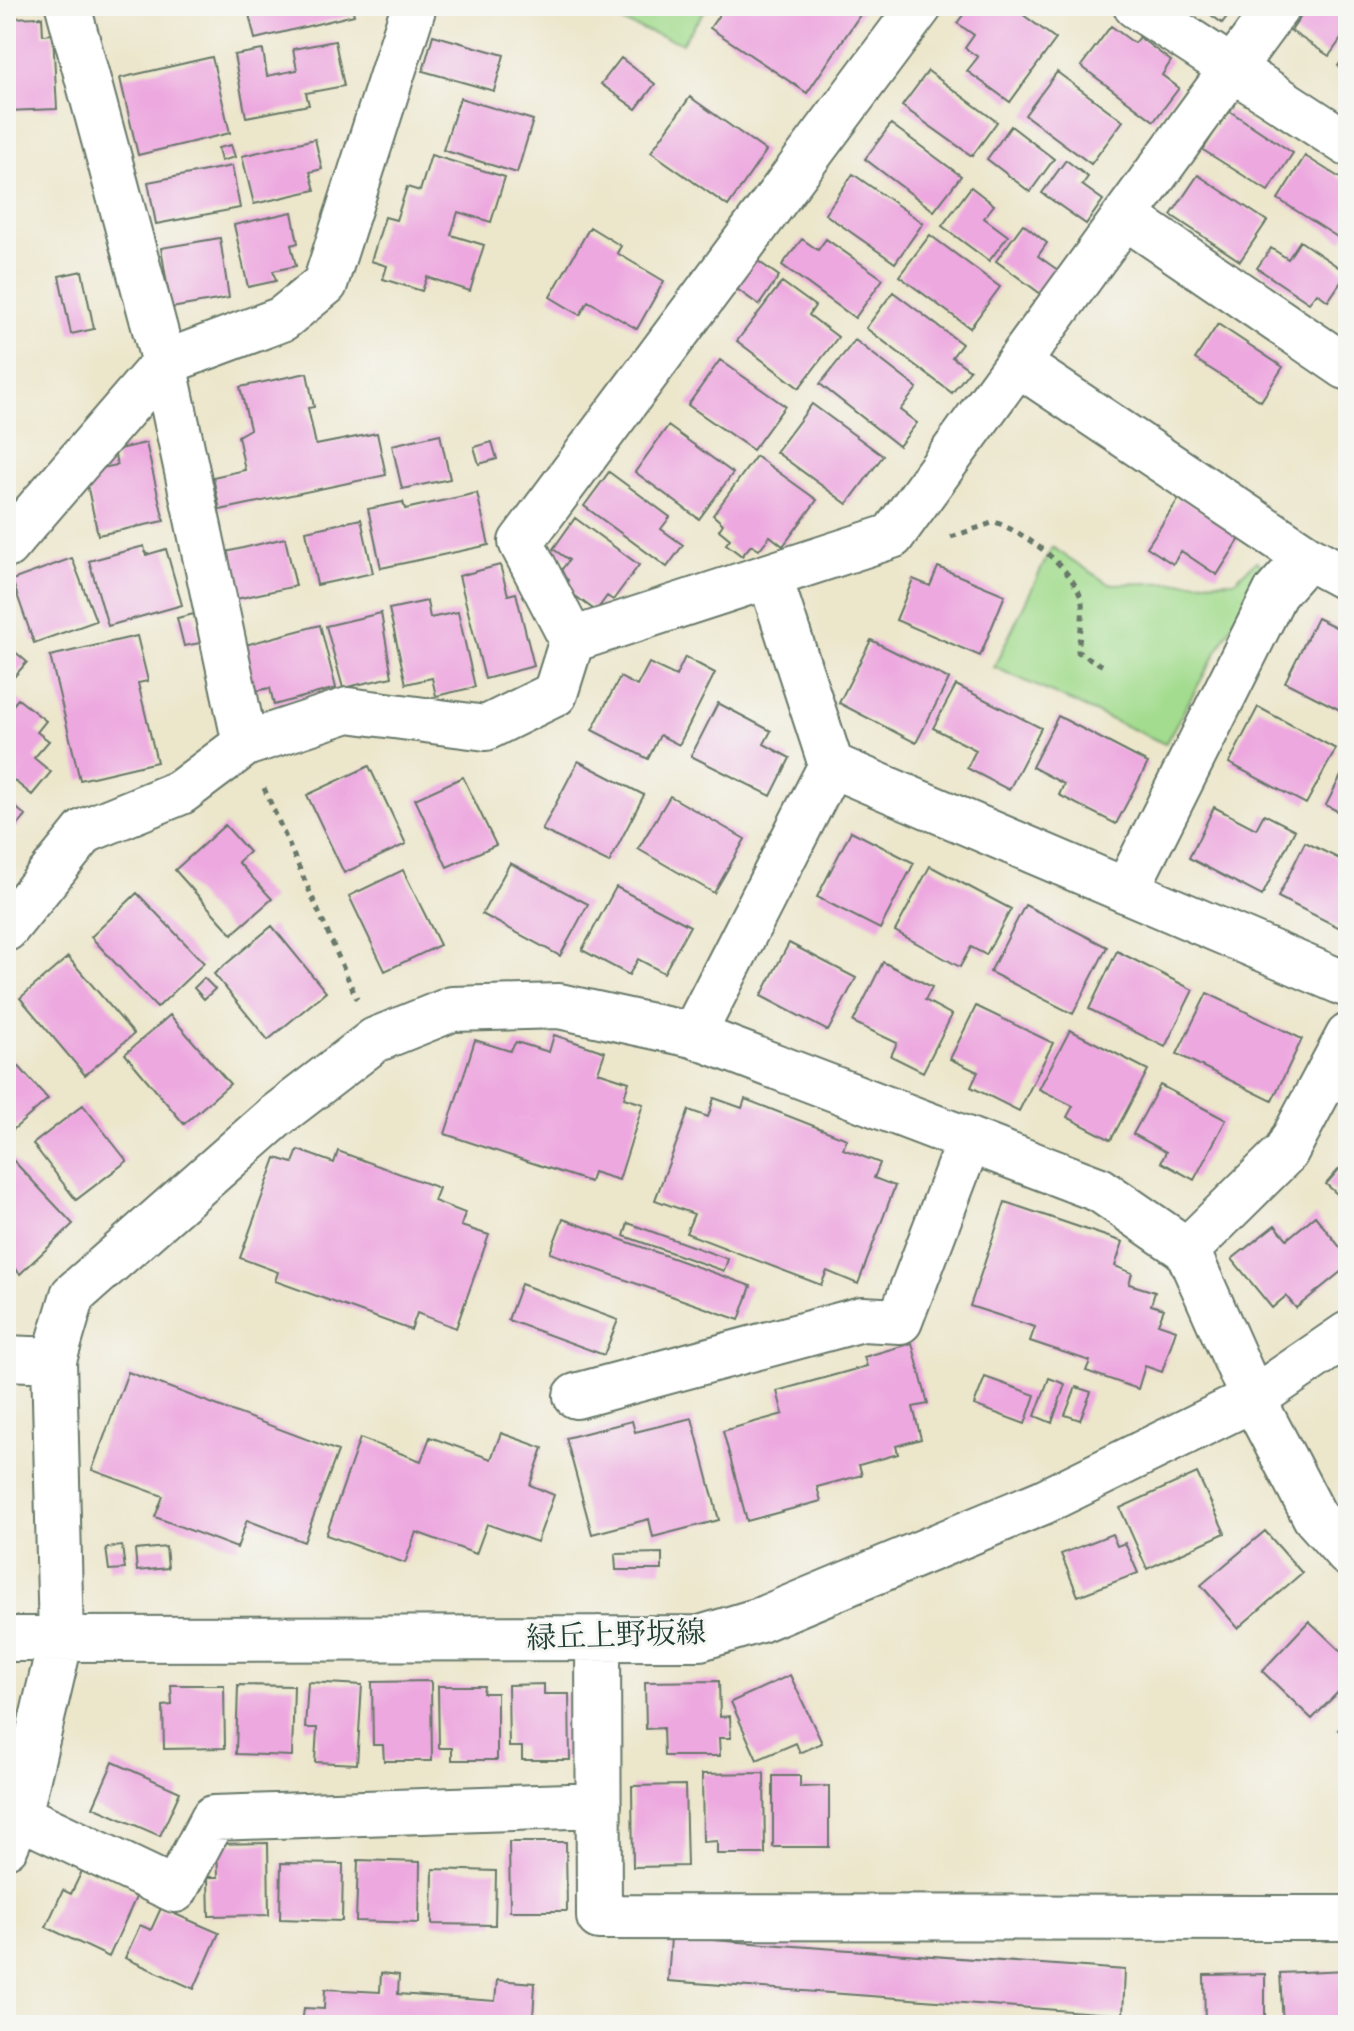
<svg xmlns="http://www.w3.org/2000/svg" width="1354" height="2031" font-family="'Old Standard TT','Noto Serif JP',serif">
<rect width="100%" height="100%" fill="#f6f6f2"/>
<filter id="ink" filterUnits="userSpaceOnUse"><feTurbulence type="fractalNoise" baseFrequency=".0125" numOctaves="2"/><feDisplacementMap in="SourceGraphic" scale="16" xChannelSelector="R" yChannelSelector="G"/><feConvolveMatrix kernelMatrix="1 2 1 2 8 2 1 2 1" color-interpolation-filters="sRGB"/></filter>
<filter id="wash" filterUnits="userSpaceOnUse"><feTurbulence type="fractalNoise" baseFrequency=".006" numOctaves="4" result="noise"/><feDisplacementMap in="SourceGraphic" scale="32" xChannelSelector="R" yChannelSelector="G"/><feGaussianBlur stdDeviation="1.8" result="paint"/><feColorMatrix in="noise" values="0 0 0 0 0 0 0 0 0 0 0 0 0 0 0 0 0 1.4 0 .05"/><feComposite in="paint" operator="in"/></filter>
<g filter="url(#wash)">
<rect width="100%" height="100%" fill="#ece6cb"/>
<path fill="#a3dc8e" stroke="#618c61" stroke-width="2" d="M612,6H708L682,43L624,23Z
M1052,547L1109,584L1234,581L1256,561L1264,568L1165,744L994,667Z"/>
<g id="blocks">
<path fill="#eda8df" d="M247,6H352L354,15L255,39Z
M725,6H866L807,93L710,28Z
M970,6H1011L1056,39L1010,102L967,71L978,57L965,48L974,35L957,23Z
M1199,6H1235L1222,23Z
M1308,6H1348V29L1329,56L1291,31Z
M42,17L43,35L53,34L57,109L6,111V18Z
M1111,26L1134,43L1139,37L1171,61L1162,75L1179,88L1154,121L1081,66Z
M433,35L504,55L494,91L423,71Z
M335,41L344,86L306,93L309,105L246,117L234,55L263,50L267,76L297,70L293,49Z
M1348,51V72L1338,66Z
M212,57L230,133L138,155L120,78Z
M621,58L655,84L636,109L601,84Z
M928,71L997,122L972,156L902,106Z
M1057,72L1123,121L1091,164L1025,115Z
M690,97L766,151L728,206L651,152Z
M460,98L533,120L517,173L443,150Z
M1228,110L1293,153L1268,191L1203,150Z
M891,124L961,176L934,211L865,159Z
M1011,126L1054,159L1030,192L987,159Z
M315,139L322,169L310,172L315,190L254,204L242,156Z
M231,145L235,157L221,161L218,148Z
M431,155L505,177L491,222L458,212L451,235L484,245L470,291L427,277L422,291L383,279L387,266L371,261L385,217L396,220L407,187L420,191Z
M1305,156L1348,183V231L1342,240L1278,199Z
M1066,160L1088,177L1082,185L1103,200L1086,224L1042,193Z
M232,166L240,208L156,224L148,182Z
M853,174L923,223L895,263L825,214Z
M1198,175L1267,221L1240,261L1171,215Z
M971,187L994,205L984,218L1008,236L989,261L942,226Z
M292,212L298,243L291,245L296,266L273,271L276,281L248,287L234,225Z
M1023,224L1047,243L1038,256L1062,273L1045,297L996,261Z
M590,227L621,246L617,253L664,281L637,329L588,301L580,315L550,297Z
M930,235L1000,287L970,328L899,276Z
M220,238L229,298L171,308L161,248Z
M802,239L818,250L826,239L883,279L855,318L782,265Z
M1300,241L1347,273L1328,301L1317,293L1309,303L1257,268L1271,248L1288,259Z
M751,256L779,276L759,305L730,284Z
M82,271L94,329L71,334L59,276Z
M782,282L815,306L809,315L838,337L799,388L737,341Z
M893,292L962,344L952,357L970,370L952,393L866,328Z
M1218,324L1283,367L1261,401L1195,359Z
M855,340L917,388L900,410L917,423L899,446L820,384Z
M720,360L785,406L753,450L688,405Z
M307,373L314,407L308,408L316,445L377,433L386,475L220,510L213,477L245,470L238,436L250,429L240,387Z
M812,404L883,456L847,504L776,452Z
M668,426L733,473L699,519L635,472Z
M440,434L450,479L402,489L392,445Z
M492,442L497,459L479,464L474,447Z
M146,443L164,521L98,535L87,484L102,468L117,465L114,450Z
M756,456L817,500L783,546L770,536L759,550L751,545L742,556L726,544L730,539L719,530L723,524L713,515Z
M609,472L670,517L661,529L683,545L667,567L584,506Z
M477,493L489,545L381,568L368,509L403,502L405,509Z
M1180,497L1241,537L1217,575L1181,551L1173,564L1147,547Z
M575,518L639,565L613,600L607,596L596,611L563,587L568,580L559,573L569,560L553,549Z
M361,519L373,573L317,585L306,531Z
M285,538L296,586L236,599L226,552Z
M144,546L146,555L166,549L182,605L108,626L89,561Z
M72,558L96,621L34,643L12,580Z
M500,565L508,595L516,593L534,666L485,679L459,576Z
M938,567L1005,595L980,656L896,620L913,579L930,586Z
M427,601L430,618L458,612L475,687L436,696L432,678L406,684L389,609Z
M381,613L392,677L343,688L326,626Z
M194,614L200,643L184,646L177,618Z
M1317,618L1348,633V714L1285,682Z
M320,625L336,688L274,705L270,688L246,693L234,648Z
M137,636L148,681L138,683L157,762L80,780L50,656Z
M871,640L949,679L916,743L839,703Z
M6,644L27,662L6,686Z
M685,657L715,673L679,745L660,735L648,759L592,730L620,677L637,686L649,663L676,676Z
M956,685L1041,728L1009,790L967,768L976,750L933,728Z
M18,699L46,721L37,732L49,741L34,758L51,772L32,795L6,774V713Z
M718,703L771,731L764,744L790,758L771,796L691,756Z
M1258,707L1336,749L1306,804L1229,763Z
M1058,716L1148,763L1116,824L1059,795L1064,784L1032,767Z
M578,761L644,795L609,863L542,830Z
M1348,762V817L1326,805Z
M369,766L406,844L344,873L307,795Z
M463,777L496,845L447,867L415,799Z
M670,796L745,839L714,893L638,849Z
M6,799L26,816L6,839Z
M1214,807L1256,829L1264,814L1295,830L1262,896L1189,858Z
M225,825L249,852L238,862L272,899L232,934L175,870Z
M851,831L914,863L880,929L817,897Z
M1305,842L1348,863V932L1278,897Z
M510,863L588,904L560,956L482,914Z
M930,866L1011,909L986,955L971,947L960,967L895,931Z
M403,870L440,945L385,971L349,896Z
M616,887L690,926L664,973L638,959L629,975L582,950Z
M137,893L204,963L157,1008L91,937Z
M1025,905L1107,947L1073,1014L990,972Z
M272,926L326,992L268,1040L214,974Z
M789,943L856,978L828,1031L761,996Z
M1117,951L1193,990L1165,1047L1089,1009Z
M68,957L134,1034L85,1075L20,998Z
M883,962L932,987L925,1000L952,1015L923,1072L891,1056L897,1043L853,1022Z
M204,978L215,989L204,999L194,988Z
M1207,993L1302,1039L1272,1101L1177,1054Z
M976,1006L1053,1043L1019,1111L971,1087L978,1072L950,1059Z
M170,1015L230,1084L184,1124L125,1054Z
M1070,1030L1148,1070L1111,1140L1067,1117L1073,1106L1039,1089Z
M554,1035L605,1052L598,1072L629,1082L624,1098L643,1104L619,1180L593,1172L590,1182L445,1134L475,1040L510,1051L516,1042L549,1052Z
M6,1052L48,1099L6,1136Z
M1160,1085L1226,1120L1194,1180L1161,1162L1166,1152L1133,1134Z
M714,1098L742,1108L745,1099L847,1139L843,1149L880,1163L874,1178L895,1186L858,1284L827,1271L821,1285L686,1233L694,1214L655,1200L689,1110L708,1117Z
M83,1105L127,1161L76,1200L33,1144Z
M298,1150L334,1163L338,1151L439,1188L434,1201L465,1213L461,1226L489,1235L456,1328L417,1313L411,1330L275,1281L278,1272L240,1258L276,1158L293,1163Z
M11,1158L73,1224L20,1274L6,1260V1162Z
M1348,1159V1204L1326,1184Z
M1005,1202L1123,1242L1115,1266L1132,1273L1129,1284L1155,1292L1151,1305L1164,1309L1158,1324L1176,1330L1162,1372L1145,1366L1138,1389L1086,1371L1090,1361L1030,1341L1035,1327L970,1306Z
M1315,1216L1348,1257V1266L1296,1308L1286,1296L1272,1308L1232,1259L1275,1225L1287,1239Z
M563,1219L751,1286L739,1320L550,1253Z
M628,1223L728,1259L724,1271L624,1236Z
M521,1284L618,1320L604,1355L508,1320Z
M912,1343L928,1404L913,1407L921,1439L896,1446L898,1454L859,1465L862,1475L817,1487L821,1501L747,1521L723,1431L783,1414L777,1391L867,1366L864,1357Z
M128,1372L338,1451L304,1542L247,1520L237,1548L155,1517L163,1496L92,1470Z
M985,1377L1035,1395L1025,1424L974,1405Z
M1049,1378L1065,1384L1052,1423L1035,1416Z
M1076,1387L1091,1392L1080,1420L1065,1415Z
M692,1418L719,1520L653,1537L649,1519L592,1534L566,1438L632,1421L635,1432Z
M501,1433L543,1448L530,1485L554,1495L537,1542L487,1524L476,1554L416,1532L405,1563L326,1535L360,1438L421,1461L430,1437L491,1459Z
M1197,1473L1225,1533L1147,1569L1120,1508Z
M1265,1531L1302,1573L1238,1628L1201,1585Z
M1112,1534L1117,1546L1125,1543L1138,1573L1078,1596L1061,1554Z
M122,1546L125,1569L109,1570L106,1548Z
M166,1547L168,1568L137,1571L135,1550Z
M662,1553V1570H616L615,1554Z
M1309,1621L1348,1658V1682L1312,1719L1262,1671Z
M790,1675L822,1743L800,1753L796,1743L757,1760L731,1702Z
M431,1681L432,1761H384L383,1745H373L372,1682Z
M719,1681L720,1717L730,1716L731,1738H719L720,1756H664L663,1728L646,1729L645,1682Z
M308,1682L362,1685L357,1764L315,1762L317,1728H305Z
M544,1684V1694H569L570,1760H522V1747H509L508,1685Z
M171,1685H224L225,1748L164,1749L163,1706L172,1705Z
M238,1685L294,1686L292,1756L236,1754Z
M438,1686H484L483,1693H497V1760H452V1748H439Z
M1348,1716V1736L1338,1730Z
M113,1762L180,1792L160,1836L93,1807Z
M764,1773L765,1854H717V1841L703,1842L702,1774Z
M773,1776H800V1787L829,1786V1847H773Z
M685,1785L687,1866L633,1867L632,1786Z
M509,1842H566L567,1911H510Z
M268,1843L269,1915L209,1916L208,1877H218L217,1844Z
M358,1860L420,1862L419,1923L356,1921Z
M281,1863L343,1864L342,1921L280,1919Z
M433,1869L496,1871L495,1925L432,1924Z
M82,1871L137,1895L109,1957L46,1927L63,1890L71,1894Z
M161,1908L219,1933L194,1989L125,1958L140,1925L151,1930Z
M671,1937L1125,1970L1123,2015L668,1981Z
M1347,1970L1348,2024L1283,2025L1280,1973Z
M381,1973L399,1975L398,1994L495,2001L497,1980L535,1983L533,2019L580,2025H302L304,2008L324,2009L325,1989L380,1992Z
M1265,1974V2025H1205L1204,1975Z"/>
</g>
</g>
<g filter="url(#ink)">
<use href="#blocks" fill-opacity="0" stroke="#677869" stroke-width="2"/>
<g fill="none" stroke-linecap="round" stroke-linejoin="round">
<defs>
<path id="minor" d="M68,6L164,363L245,744
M1136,6L1348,144
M1126,217L1346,367
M1018,364L1307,557
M6,546L164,363L282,319L325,284L414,6
M572,640L892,536L1278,6
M831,765L1348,985
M1127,889L1275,593L1307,557L1348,579
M6,929L85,831L181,792L245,744L348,710L486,728L555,694L572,640L521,542L920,6
M693,1035L831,765L770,578
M1187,1250L1286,1152L1348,1036
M6,1358L54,1360
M576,1396L862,1319L900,1321L969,1140
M598,1638L599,1917L1348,1918
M6,1639L700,1638L760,1620L1043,1502L1253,1399L1348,1334
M19,1816L175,1890L213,1818L599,1805
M6,1846L19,1816L61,1638L54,1360L73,1295L276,1116L375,1040L452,1009L559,1006L693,1035L1100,1190L1187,1250L1253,1399L1315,1517L1348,1554"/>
</defs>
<use href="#minor" stroke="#677869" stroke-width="48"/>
<path stroke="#677869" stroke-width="5" stroke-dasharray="6 6" stroke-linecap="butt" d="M951,537L995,522C1026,534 1067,563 1080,595C1086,609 1079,636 1078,652L1107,668
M264,788L357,999"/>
<use href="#minor" stroke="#fff" stroke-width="44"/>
</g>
</g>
<g text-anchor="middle" stroke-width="6" stroke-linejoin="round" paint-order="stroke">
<g font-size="30" fill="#1f3d34" stroke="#f6f6f2">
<text transform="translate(616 1635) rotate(-2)" y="10">緑丘上野坂線</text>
</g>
</g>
<rect width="1354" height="2031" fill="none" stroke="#f6f6f2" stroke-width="32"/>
</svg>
